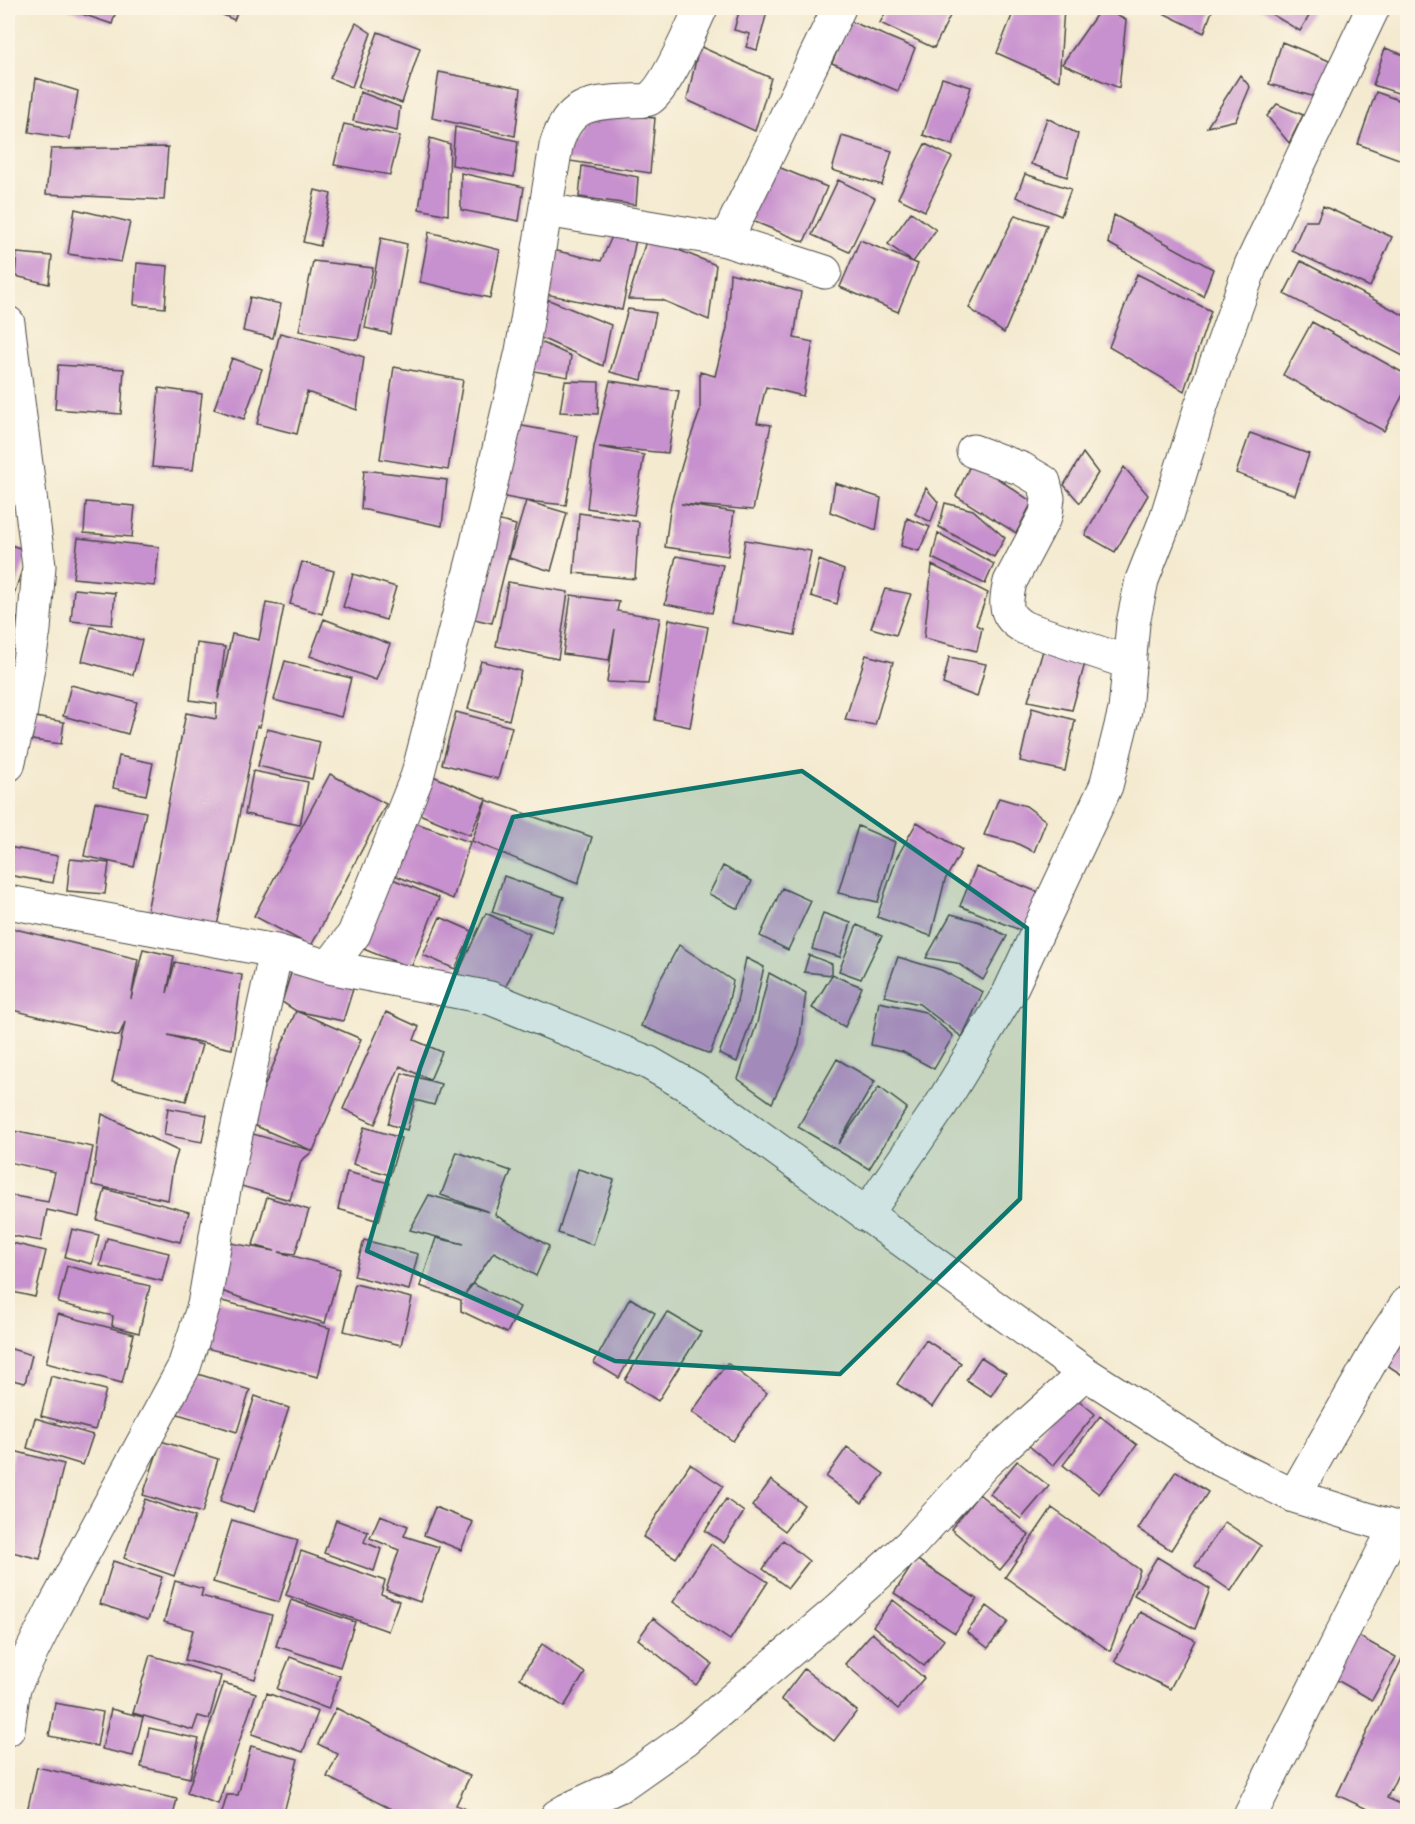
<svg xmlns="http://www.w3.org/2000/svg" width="1415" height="1824" font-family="Cardo,serif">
<rect width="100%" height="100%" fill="#fcf5e5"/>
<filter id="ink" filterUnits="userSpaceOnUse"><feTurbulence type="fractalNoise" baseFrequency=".0167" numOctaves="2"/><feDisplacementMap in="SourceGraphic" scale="12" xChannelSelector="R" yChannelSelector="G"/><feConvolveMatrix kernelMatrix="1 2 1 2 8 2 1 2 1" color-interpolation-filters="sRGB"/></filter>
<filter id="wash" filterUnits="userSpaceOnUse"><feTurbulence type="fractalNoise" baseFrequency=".008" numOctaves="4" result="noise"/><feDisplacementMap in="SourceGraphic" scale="24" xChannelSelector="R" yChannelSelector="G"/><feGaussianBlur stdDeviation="1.35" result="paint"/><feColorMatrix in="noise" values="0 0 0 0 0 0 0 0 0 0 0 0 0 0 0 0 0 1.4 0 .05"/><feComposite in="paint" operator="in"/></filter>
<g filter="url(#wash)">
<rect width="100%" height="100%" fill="#f4ead0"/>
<g id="blocks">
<path fill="#c790ce" d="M64,8H117L112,24Z
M208,8H239L234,20Z
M740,8H768L757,50L746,47L750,34L734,30Z
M888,8H931L950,16L934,48L880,23Z
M1015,8H1064L1059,81L997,53Z
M1101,8L1126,20L1119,88L1062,64Z
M1153,8H1213L1204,33Z
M1261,8H1314L1300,31Z
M850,21L915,48L898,91L832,63Z
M356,23L371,33L352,87L330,78Z
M378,32L420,48L402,103L358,87Z
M1282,42L1332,62L1319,98L1269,84Z
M699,46L771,78L755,131L687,100Z
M1385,48L1407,56V96L1373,85Z
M439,72L521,88L515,136L432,118Z
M1240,75L1250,87L1236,120L1207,127Z
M36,78L78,91L70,139L29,132Z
M942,78L971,87L953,145L923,135Z
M360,92L400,107L397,131L353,121Z
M1376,92L1407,103V162L1358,144Z
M1277,104L1303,115L1289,143L1267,116Z
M591,113L655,118L650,173L563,160Z
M1047,118L1078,134L1067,177L1031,164Z
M344,124L400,136L390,175L334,165Z
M455,127L518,141L514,177L452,165Z
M842,136L892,151L882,185L832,170Z
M430,138L450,144L448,215L419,209Z
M925,144L952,157L925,211L898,198Z
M168,147L164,200L46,194L51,149Z
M771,164L827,187L804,242L748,219Z
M582,166L638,177L636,205L579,197Z
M461,173L524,187L519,221L461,210Z
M1025,174L1071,189L1061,216L1016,197Z
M838,180L875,198L849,252L812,235Z
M315,190L331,194L320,246L303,242Z
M1323,206L1392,237L1370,287L1292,251L1305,221H1317Z
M75,209L130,222L121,262L68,254Z
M911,212L936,230L913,262L888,244Z
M1015,215L1047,225L1025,284L1004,333L969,308Z
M1114,215L1213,269L1203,296L1108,243Z
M429,232L500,250L490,298L420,282Z
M613,234L636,239L622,310L536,292L548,249L601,261Z
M381,238L407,244L391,334L365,328Z
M860,240L918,264L898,312L840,287Z
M646,241L671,247L716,265L709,320L662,300L628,299Z
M17,253L52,256L49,284L15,276Z
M313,261L373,268L358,340L299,331Z
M1301,261L1407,317V358L1284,294Z
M137,263L168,266L165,308L134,305Z
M730,273L801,292L794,338L813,342L803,396L766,387L757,423L771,425L753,510L681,504L734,512L728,556L665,547L671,503L688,444L700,411V372L715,376L727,328Z
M1137,274L1211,311L1184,391L1109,347Z
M539,296L611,325L603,366L530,333Z
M250,297L281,304L273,338L243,331Z
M628,309L656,313L642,380L610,372Z
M1312,322L1407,375V387L1384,431L1283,375Z
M280,333L319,343L364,357L357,410L307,392L297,434L257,424Z
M530,337L571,356L568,377L522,369Z
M232,358L262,369L244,419L214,409Z
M58,365L124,369L121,414L55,409Z
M394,367L463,380L448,470L380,459Z
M565,381L599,382L598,414L560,412Z
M610,381L679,391L668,453L599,447L644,455L634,515L587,508L594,447Z
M159,388L202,394L193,470L152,467Z
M517,425L578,436L566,505L526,501L500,496Z
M1250,433L1309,454L1295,495L1236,473Z
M1083,453L1098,473L1080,503L1064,485Z
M972,461L1032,502L1016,533L956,496Z
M1124,467L1148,495L1115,552L1085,535Z
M364,470L447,480L442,526L361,509Z
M835,483L881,498L876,530L830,512Z
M926,488L938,502L931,522L915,514Z
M526,501L567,513L551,571L509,558Z
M86,502L135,506L132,537L84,533Z
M945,503L973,510L1005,538L994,557L939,527Z
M579,513L639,522L635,579L574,573Z
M489,518L516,525L492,623L465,617Z
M907,518L930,527L919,551L901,546Z
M938,533L994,564L985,584L932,558Z
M78,538L159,547L155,586L73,578Z
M745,540L811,551L795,635L732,623Z
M8,544L28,551L9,610H8Z
M676,556L723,565L712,613L665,604Z
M819,560L844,570L837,604L811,596Z
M302,562L334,571L322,614L290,604Z
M932,565L988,593L976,625L982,628L977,651L924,638Z
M353,574L396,587L386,620L343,607Z
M508,582L568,592L558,659L496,646Z
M74,589L115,593L112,625L71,621Z
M885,589L911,594L896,635L871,628Z
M571,595L619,602L617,611L660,618L648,684L607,682L615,629L609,660L563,654Z
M266,603L284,606L260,727L257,726L215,936L145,922L186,713L216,719L217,704L190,700L197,643L225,647L218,699L232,634L259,640Z
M8,614L17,618L8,648Z
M324,619L390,644L376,680L310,656Z
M669,619L708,627L690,727L655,720Z
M91,627L142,640L133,675L82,661Z
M1045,644L1087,656L1072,710L1028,701Z
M866,655L893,662L875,725L845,720Z
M949,657L986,664L977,697L943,684Z
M285,661L351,678L341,717L274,700Z
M481,661L521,671L509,720L468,709Z
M71,685L137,702L128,734L63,716Z
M1032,708L1075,720L1065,771L1020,761Z
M456,712L512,727L498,779L442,764Z
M35,717L64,722L61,744L32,740Z
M267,729L320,742L312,779L258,766Z
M119,756L153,763L146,795L113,788Z
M253,771L308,782L300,825L245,814Z
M330,774L386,804L311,946L254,916Z
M433,776L486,799L470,835L417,813Z
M999,798L1026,806L1046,821L1034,852L1014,842L984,835Z
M486,800L592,837L578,884L472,841Z
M95,802L146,812L134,867L84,856Z
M407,820L470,842L453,899L387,872Z
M917,822L962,850L945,880L931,936L877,917L897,857Z
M858,826L895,842L878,902L838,893Z
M8,847L58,856L53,883L8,875Z
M70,859L109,863L105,894L67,891Z
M723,866L752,881L738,909L709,894Z
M976,867L1040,893L1025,932L960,906Z
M385,876L439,898L411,968L356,946Z
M504,876L564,897L552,932L492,912Z
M782,888L811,901L788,950L760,936Z
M486,913L530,934L500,999L456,978Z
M823,913L851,923L840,957L812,949Z
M951,914L980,922L1007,936L983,980L957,963L926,958Z
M440,917L472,931L455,969L423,955Z
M857,925L882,936L861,979L839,971Z
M11,928L138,959L131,999L143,949L174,956L167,993L175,962L242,975L232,1049L168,1035L202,1045L186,1101L112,1082L125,1022L119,1036L8,1009V942Z
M679,945L733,981L727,1009L710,1054L641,1026L653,993Z
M809,955L832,964V975L804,972Z
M898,957L941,970L983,992L962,1037L919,1004L884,996Z
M746,958L764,967L753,1015L737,1062L719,1054L735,1011Z
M292,970L353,989L343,1021L296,1011L282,1002Z
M769,973L806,993L799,1045L772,1103L738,1079L757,1023Z
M832,975L862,987L845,1027L812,1008Z
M879,1002L925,1012L953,1036L934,1069L903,1052L871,1045Z
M296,1011L361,1039L313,1151L249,1123Z
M386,1012L419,1027L414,1040L442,1052L430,1080L400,1066L375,1124L343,1109Z
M837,1059L875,1081L838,1144L879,1087L907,1108L869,1169L798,1127Z
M402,1073L441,1084L434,1105L415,1100L407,1130L388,1124Z
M168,1108L207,1115L202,1142L164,1135Z
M102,1114L178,1151L173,1167L168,1200L92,1185Z
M364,1127L401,1138L390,1175L353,1164Z
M8,1130L93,1147L79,1217L47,1210L41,1241L8,1235V1195L48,1202L55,1172L8,1162Z
M246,1132L313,1151L301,1161L290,1200L231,1183Z
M457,1152L511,1171L495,1215L549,1246L536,1276L494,1252L465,1294L473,1284L520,1307L507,1333L461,1311V1300L420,1286L436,1238L464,1244L410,1230L429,1195L489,1212L441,1195Z
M578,1169L614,1180L593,1245L558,1233Z
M347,1172L389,1183L379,1221L338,1209Z
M105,1189L189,1212L180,1242L97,1220Z
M267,1197L309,1210L295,1254L279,1252L340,1269L325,1323L264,1306L213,1288L225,1242L275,1251L253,1245Z
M72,1229L99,1235L92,1264L65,1257Z
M107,1238L169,1253L162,1281L100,1266Z
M364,1240L418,1254L409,1290L354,1276Z
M8,1242L46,1251L35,1297L8,1291Z
M67,1266L150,1286L139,1333L112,1326L113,1316L58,1303Z
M355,1284L412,1298L401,1345L344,1331Z
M630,1298L655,1313L619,1378L594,1363Z
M218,1300L330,1328L318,1377L206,1348Z
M667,1312L701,1332L658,1401L625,1380Z
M58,1314L134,1334L122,1383L46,1363Z
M1407,1332V1378L1387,1365Z
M926,1340L961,1363L932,1407L897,1384Z
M8,1348L32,1355L25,1383L8,1379Z
M981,1357L1006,1373L991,1396L966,1380Z
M727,1363L767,1393L733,1441L692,1412Z
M191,1372L250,1390L237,1432L178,1414Z
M51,1376L106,1390L95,1430L41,1416Z
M1070,1393L1095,1414L1053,1466L1028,1445Z
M255,1396L289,1408L254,1512L220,1501Z
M1100,1416L1137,1445L1099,1494L1063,1465Z
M35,1418L93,1435L83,1465L27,1448Z
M161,1441L218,1459L202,1513L143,1495Z
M847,1447L884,1474L862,1503L826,1477Z
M14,1451L64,1464L40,1559L8,1551V1476Z
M1017,1461L1049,1486L1021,1519L990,1494Z
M690,1464L723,1486L676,1558L643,1537Z
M1176,1471L1208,1492L1171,1550L1138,1529Z
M771,1480L804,1505L785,1531L752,1506Z
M979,1494L1029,1535L1000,1570L951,1529Z
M145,1499L195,1517L174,1576L124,1558Z
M726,1499L744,1512L724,1543L705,1531Z
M435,1507L473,1522L461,1550L424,1535Z
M1052,1508L1140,1570L1110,1651L1005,1577Z
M380,1515L408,1526L404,1536L439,1547L420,1602L386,1590L399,1550L370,1538Z
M232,1520L298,1540L279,1602L213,1582Z
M336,1520L368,1532L364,1542L381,1549L374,1571L324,1553Z
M1225,1522L1261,1546L1231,1591L1195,1566Z
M783,1540L809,1561L788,1588L763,1569Z
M711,1544L768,1582L730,1640L673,1602Z
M301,1551L385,1581L381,1594L399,1601L388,1631L286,1595Z
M1157,1557L1210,1589L1195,1629L1134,1595Z
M916,1559L977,1599L955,1633L894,1593Z
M113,1561L162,1577L148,1620L100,1604Z
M175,1581L203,1589L201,1596L272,1615L255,1679L185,1660L193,1630L164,1622Z
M291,1600L355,1622L340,1667L276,1646Z
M893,1600L944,1640L924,1666L873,1626Z
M987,1606L1008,1622L988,1648L967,1632Z
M1140,1612L1195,1640L1170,1689L1115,1661Z
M653,1618L712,1664L696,1685L638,1639Z
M1351,1632L1396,1657L1372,1700L1328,1675Z
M872,1633L924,1678L898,1709L845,1664Z
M542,1644L585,1673L564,1707L520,1678Z
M1407,1648V1755L1387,1798L1407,1807V1816H1382L1337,1795Z
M150,1655L221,1676L209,1719L198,1716L193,1730L133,1713Z
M290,1657L340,1676L328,1709L277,1689Z
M804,1669L857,1711L834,1741L781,1699Z
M224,1683L256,1693L218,1804L187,1793Z
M267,1693L318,1712L303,1752L252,1734Z
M55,1703L103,1712L97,1746L49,1736Z
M336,1708L470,1776L456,1805L479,1816H405L327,1777L338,1754L318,1744Z
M111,1709L143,1717L133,1756L102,1749Z
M149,1728L199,1739L190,1778L141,1767Z
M251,1746L298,1759L283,1816H221L227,1795H238Z
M37,1767L177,1799L173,1816H26Z"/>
</g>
</g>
<g filter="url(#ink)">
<use href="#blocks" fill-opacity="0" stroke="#494844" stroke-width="1.5"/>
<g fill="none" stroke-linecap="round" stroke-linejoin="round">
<defs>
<path id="minor" d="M546,210L726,240L825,272
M726,240L839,8
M8,323L39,566L34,630L20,716L8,765
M973,451L1022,469L1044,482L1048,498L1046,514L1010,582C1005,604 1003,616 1025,628L1130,663
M8,902L276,951L329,967L490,998L649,1063L694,1089L1085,1373L1217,1458L1294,1496L1408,1532
M329,967L354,934L417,777L474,556L522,351L556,146C568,105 588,103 626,101C633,100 643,102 649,99C666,89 692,27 701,8
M866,1215L941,1105L1009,993L1106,786L1125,710L1133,623L1142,580L1166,519L1201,406L1251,265L1373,8
M1294,1496L1384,1338L1408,1302
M8,1729L14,1687L53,1609L184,1367L204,1305L224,1189L276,951
M557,1816L567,1810L621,1785L686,1739L837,1611L911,1544L985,1463L1085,1373
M1250,1816L1395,1528"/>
</defs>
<use href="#minor" stroke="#494844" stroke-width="35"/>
<use href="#minor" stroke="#fff" stroke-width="33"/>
</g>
</g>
<path fill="#0f766e" fill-opacity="0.2" stroke="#0f766e" stroke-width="4.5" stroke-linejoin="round" d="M802,771L1027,928L1020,1199L840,1374L615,1361L367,1251L420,1068L513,817Z"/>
<rect width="1415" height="1824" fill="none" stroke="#fcf5e5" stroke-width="30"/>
</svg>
